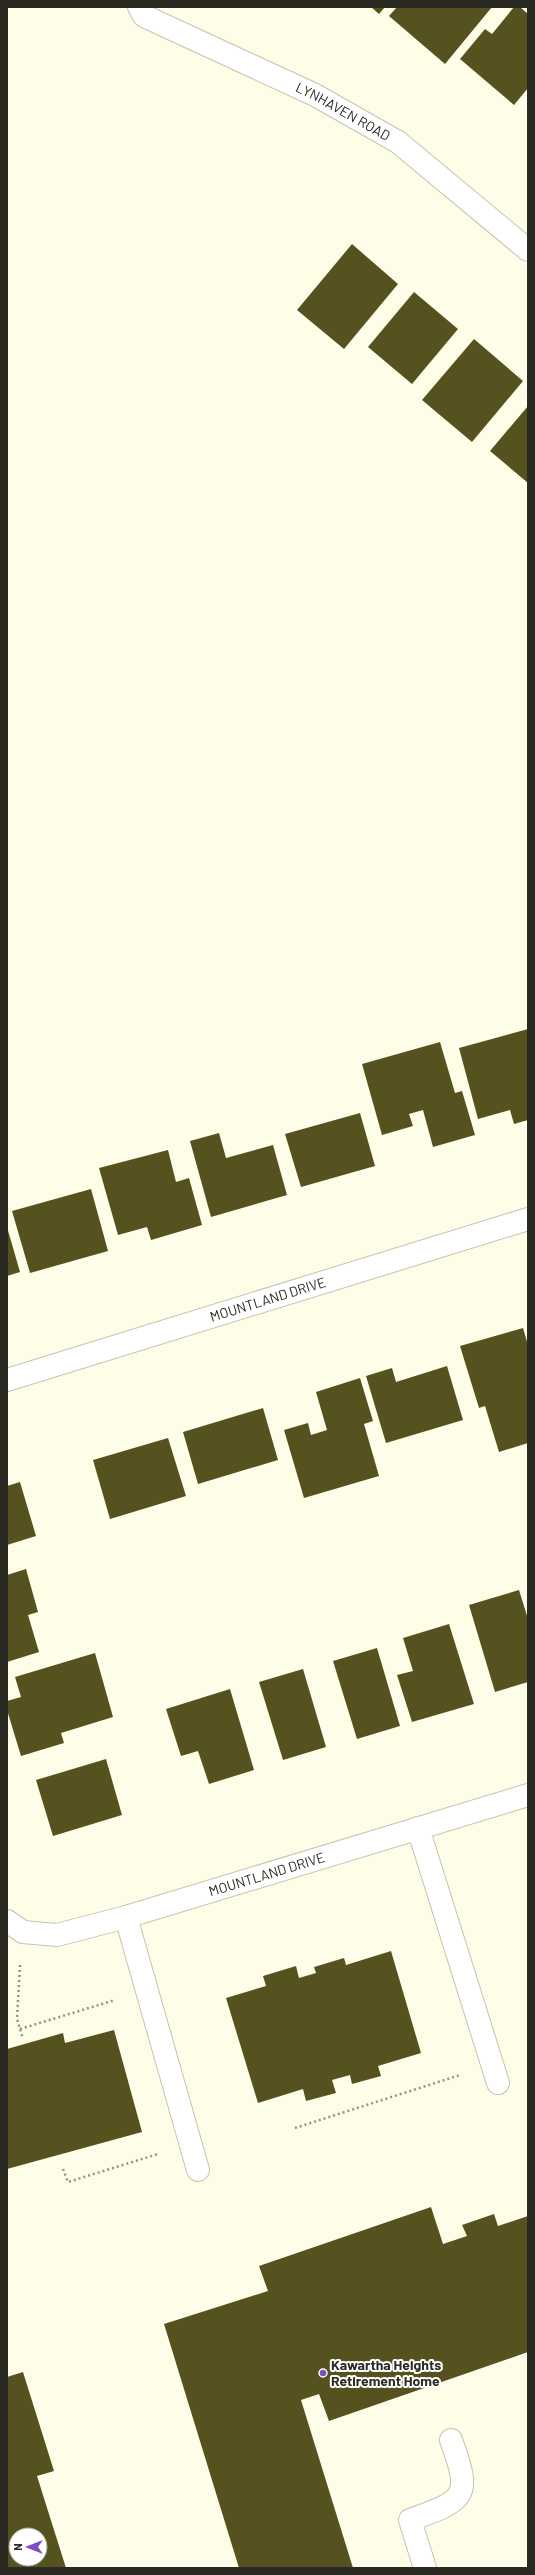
<svg xmlns="http://www.w3.org/2000/svg" width="535" height="2575" font-family="Barlow,sans-serif">
<rect width="100%" height="100%" fill="#fefde8"/>
<path fill="#565220" fill-rule="evenodd" d="M371,7H385L379,14Z
M397,7H492L445,64L389,16Z
M514,7H520L528,14V88L514,105L460,59L485,29L492,34Z
M352,244L398,284L344,349L297,310Z
M414,292L458,329L412,384L368,347Z
M474,339L523,381L472,442L422,400Z
M528,406V483L490,451Z
M528,1029V1120L514,1124L510,1110L478,1119L459,1048Z
M440,1042L455,1093L462,1091L475,1135L433,1147L423,1110L409,1114L413,1126L382,1135L362,1064Z
M360,1113L375,1166L301,1187L285,1134Z
M219,1133L226,1158L273,1145L287,1195L211,1217L190,1141Z
M168,1150L176,1182L189,1178L202,1225L151,1240L147,1227L118,1235L99,1168Z
M91,1189L108,1251L30,1273L12,1211Z
M7,1227L20,1272L7,1276Z
M523,1328L528,1345V1443L499,1452L485,1406L479,1408L460,1346Z
M447,1366L463,1420L386,1443L366,1376L392,1368L396,1382Z
M360,1378L373,1421L364,1424L379,1476L304,1498L284,1430L308,1423L311,1435L327,1430L316,1392Z
M263,1408L278,1460L198,1484L183,1432Z
M168,1438L186,1496L110,1519L93,1460Z
M20,1482L36,1536L7,1545V1486Z
M26,1569L38,1612L28,1615L39,1652L7,1662V1575Z
M519,1590L528,1619V1682L495,1692L469,1605Z
M449,1624L474,1704L412,1722L397,1675L413,1671L403,1638Z
M377,1648L400,1726L357,1739L333,1661Z
M95,1653L113,1717L61,1733L64,1743L21,1756L7,1710V1701L21,1697L15,1677Z
M303,1669L326,1747L283,1760L259,1682Z
M230,1689L254,1770L209,1784L198,1751L181,1756L166,1709Z
M106,1759L122,1815L53,1836L36,1780Z
M391,1951L421,2053L378,2066L381,2076L352,2084L350,2075L332,2080L336,2093L306,2101L303,2089L258,2103L226,1998L266,1986L263,1976L296,1966L299,1978L316,1973L314,1967L344,1958L346,1965Z
M114,2030L142,2132L7,2169V2049L63,2033L65,2043Z
M431,2207L443,2244L467,2236L462,2225L494,2214L498,2226L528,2216V2352L329,2421L319,2394L301,2400L353,2568H239L164,2324L268,2291L259,2266Z
M23,2372L54,2471L37,2476L66,2568H7V2377ZM16,2535H40V2559H16Z"/>
<g fill="none" stroke-linecap="round" stroke-linejoin="round">
<defs>
<path id="lane" d="M418,1828L498,2083
M126,1917L198,2170
M425,2568L410,2520C466,2500 472,2497 451,2440"/>
<g id="street">
<path id="s1" d="M139,7L144,16L315,95L398,142L528,250"/>
<path id="s2" d="M7,1380L528,1219"/>
<path id="s3" d="M7,1921L23,1932L57,1935L126,1917L528,1795"/>
</g>
</defs>
<use href="#lane" stroke="#c4c4b0" stroke-width="24"/>
<use href="#street" stroke="#c4c4b0" stroke-width="24"/>
<path stroke="#949385" stroke-width="2.5" stroke-dasharray="2 3" stroke-linecap="butt" d="M20,1965L17,2019L23,2039
M20,2029L115,2000
M295,2128L460,2075
M63,2169L68,2182L158,2154"/>
<use href="#lane" stroke="#fff" stroke-width="22"/>
<use href="#street" stroke="#fff" stroke-width="22"/>
</g>
<circle fill="#804ac1" stroke="#fff" stroke-width="1.5" cx="323" cy="2373" r="4"/>
<g text-anchor="middle" stroke-width="4" stroke-linejoin="round" paint-order="stroke">
<g font-size="14" fill="#2a2a22" stroke="#fff">
<text dy="5" stroke="none"><textPath href="#s1" startOffset="231">LYNHAVEN ROAD</textPath></text>
<text dy="5" stroke="none"><textPath href="#s2" startOffset="273">MOUNTLAND DRIVE</textPath></text>
<text dy="5" stroke="none"><textPath href="#s3" startOffset="272">MOUNTLAND DRIVE</textPath></text>
</g>
<g font-size="14" font-weight="bold" fill="#2a2a22" stroke="#fff" text-anchor="start">
<text x="331" y="2370">Kawartha Heights<tspan x="331" dy="16">Retirement Home</tspan></text>
</g>
</g>
<rect width="535" height="2575" fill="none" stroke="#2a2a22" stroke-width="16"/>
<g transform="translate(28 2547) rotate(270)"><circle r="19" fill="#ffffff" stroke="#aaaaa7"/>
<path d="M0-3L7 15L0 10L-7 15Z" fill="#804ac1"/>
<text y="-6" font-size="11" font-weight="bold" text-anchor="middle" fill="#2a2a22">N</text>
</g>
</svg>
